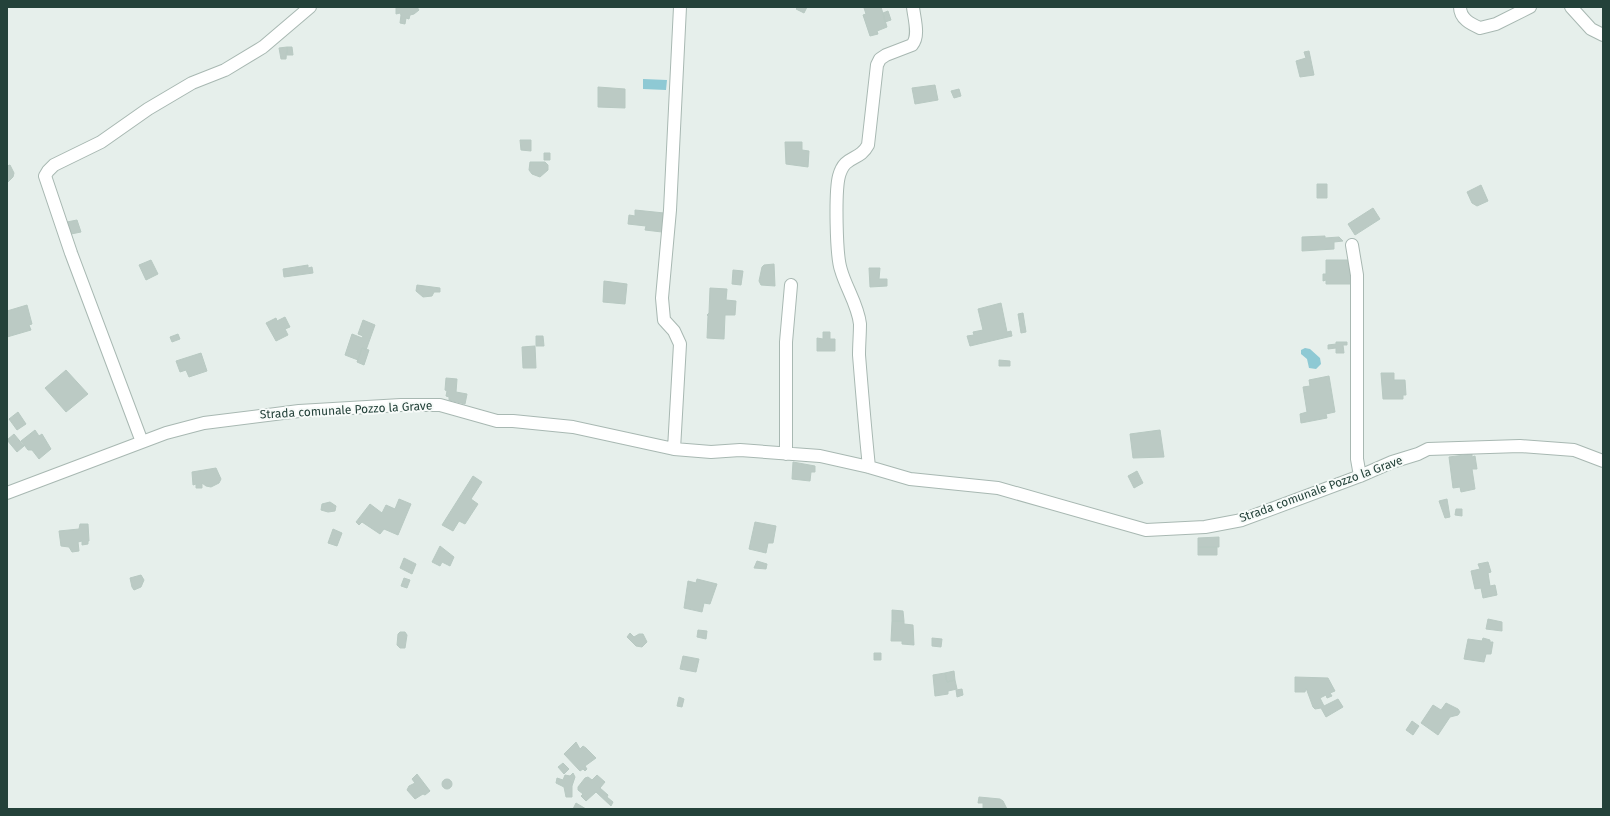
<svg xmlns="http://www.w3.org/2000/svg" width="1610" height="816" font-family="'Fira Sans',sans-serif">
<rect width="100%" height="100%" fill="#e6efeb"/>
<path fill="#8ec9d4" d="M643,79L667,80L666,90L643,89Z
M1305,348L1310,349L1320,358L1321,364L1316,369L1309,368L1307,359L1301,354V350Z"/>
<path fill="#bbcac4" stroke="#b8c9c2" d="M396,7H417L419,10L414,14L410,15L409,19L406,18L405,24L400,23L401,15L400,13L396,14Z
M798,7H807L804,13L796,9Z
M866,7H881L887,27L877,31L878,34L870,36L863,15L866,14L864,8Z
M888,11L891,20L885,22L883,13Z
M287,47H292L293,55H287Z
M287,47L286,59H281L279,48Z
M1309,51L1314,75L1300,77L1296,61L1306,58L1304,52Z
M935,85L938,100L915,104L912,88Z
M598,87L625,89V108L598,107Z
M959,89L961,96L954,98L951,91Z
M520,140H531V151L521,150Z
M785,142H802V150L809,151L808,167L786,164Z
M544,153H550V160H544Z
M530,162H545L548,165V170L540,177L532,174L529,170Z
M10,165L14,173L13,177L7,183V166Z
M1317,184H1327V198H1317Z
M1481,185L1488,201L1477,206L1472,203L1467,192Z
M1373,208L1380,219L1355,235L1348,224Z
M635,210L664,213L663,219L668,220L662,232L645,230L646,226L628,224L629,215L635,216Z
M77,220L81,232L71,234L67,222Z
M1325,236V238L1339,237L1343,241L1334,242V249L1302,251V237Z
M151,260L158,274L146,280L139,265Z
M1326,260H1352L1353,284H1326V280L1323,281V274H1326Z
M774,264L775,286L761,285L759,281L762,267L764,265Z
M308,265V268L312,267L313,273L284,277L283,269Z
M869,268H880L879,279H887V286L870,287Z
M733,270L743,271L741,285L732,284Z
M604,281L627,284L625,304L603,302Z
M417,285L440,288V292H434L432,296L423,297L416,291Z
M710,288L727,289L726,300L736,301L735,315H725L724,339L707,338L708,316L707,315L709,313Z
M1001,303L1007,332L1011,331L1012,336L970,346L967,336L974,335L973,332L983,330L978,309Z
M27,305L32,324L29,325L31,330L7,337V311Z
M1023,313L1026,332L1021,333L1018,314Z
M285,317L290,327L285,329L288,335L276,341L266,323L276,318L277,321Z
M363,320L375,325L366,350L362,348L358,360L345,355L352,334L362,338L363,336L358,334Z
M823,332H830V339H835V351H817V338L823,339Z
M178,334L180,339L172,342L170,337Z
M536,336H543L544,346H536Z
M1336,342H1347V345H1343L1344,353H1336V348L1328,349V345L1336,344Z
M535,346L536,368H523L522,347Z
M362,348L369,350L364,365L357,362Z
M201,353L207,371L189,377L186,370L180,372L176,361Z
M999,360L1010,361V366H999Z
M66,370L88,394L66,412L45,388Z
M1381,373H1394V380H1405L1406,395H1403V399H1383Z
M1329,376L1335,412L1326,414L1327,418L1301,423L1300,414L1307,412L1303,387L1310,386L1309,380Z
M446,378L457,379L456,392L467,394L465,404L449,400V397L446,396L447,391L445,390Z
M18,412L26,424L17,430L9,419Z
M35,430L39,436L42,434L51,449L39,459L32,450H28L21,441Z
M1160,430L1164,457L1133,458L1130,434Z
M14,434L24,446L17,452L7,440Z
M1472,454V457L1475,456L1477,469H1472L1475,489L1461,492L1460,487L1453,488L1449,457Z
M793,462L815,466V472H811L810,481L792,479Z
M216,468L221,479L219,483L211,487L206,486L202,483V488H196V484L193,485L192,472Z
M1137,471L1143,483L1134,488L1128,476Z
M473,476L482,482L471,499L478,504L465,524L459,521L453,531L442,525Z
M399,499L411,504L398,535L384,529L380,534L362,522L359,525L356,522L370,504L382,513L386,505L395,509Z
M1447,499L1450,517L1445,518L1439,501Z
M330,502L336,506L335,511L328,512L321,510L322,504Z
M1456,509H1462V516L1455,515Z
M755,522L776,526L773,543H768L766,553L749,549Z
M80,524H88L89,541H88V544L82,545V541L78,542L79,551L72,552L69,547L61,546L59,531L79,529Z
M333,529L342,533L337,546L328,543Z
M1219,537V547H1198V538Z
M440,546L454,557L450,566L442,562L440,566L432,562Z
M1198,547H1217V555H1198Z
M404,558L416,564L412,574L400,568Z
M757,561L767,564L766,569L754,568Z
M1488,562L1491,572L1488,573L1490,586L1495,585L1497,595L1483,598L1481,588L1475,589L1471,571L1480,569L1478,564Z
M141,575L144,580L141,587L134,590L132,587L130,578Z
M404,578L410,580L407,588L401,586Z
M697,579L717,584L710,604L704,603L702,612L684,608L688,581L696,583Z
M892,610L903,611L904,621H892Z
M1488,619L1502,622V631L1486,629Z
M892,621H904V624L913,625L914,645L902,644V641H891Z
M698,630L707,631L706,639L697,637Z
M400,632H405L407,635L405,648H400L397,645L398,634Z
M630,633L634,637L639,634H643L647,642L642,647L636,646L627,637Z
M932,638L942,639L941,647L932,646Z
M1483,638L1490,640V642H1493L1491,654H1486L1484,662L1464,659L1468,639L1482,641Z
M874,653H881V660H874Z
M683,656L699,659L696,672L680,669Z
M954,671L955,680L947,682L945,673Z
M945,673L947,682L955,680L957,689L948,691V694L935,696L933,675Z
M1295,677L1328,678L1335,691L1330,693L1332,696L1327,698L1326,695L1320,698L1324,706L1338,699L1343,707L1326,717L1321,708L1315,709L1313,707L1306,688L1305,692H1295Z
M962,689L963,695L957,697L956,690Z
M679,697L684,699L682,707L677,706Z
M1446,703L1458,709L1460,712L1458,715L1450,717L1438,735L1421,723L1433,705L1441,710Z
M1412,721L1419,726L1413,735L1406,730Z
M576,742L580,749L583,746L586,748L596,758L585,766L587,769L585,771L583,769L580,771L564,754Z
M563,763L569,769L564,774L558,767Z
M573,773L575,777L572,786V797H566L564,787L556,783L557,778L563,780L565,775L570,776Z
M417,774L430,791L425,795L423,794L415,799L407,790L409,786L415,783L412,779Z
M597,775L605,782L600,788L608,795L607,797L613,802L611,806L596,792L586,801L581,796L583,794L578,790V787L585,778L588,777L592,780Z
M442 784a5 5 0 1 1 10 0a5 5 0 1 1-10 0Z
M979,797L1000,799L1003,801L1007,809H983V803H978Z
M576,803L586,809H573Z"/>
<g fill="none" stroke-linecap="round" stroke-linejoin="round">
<defs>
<path id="street" d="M1460,7C1460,19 1471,24 1480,28L1496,24L1530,7
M1571,7L1591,29L1603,35
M1352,245L1357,275V459L1360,476
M142,442L71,253L45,176L48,171L54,165L101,142L148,109L192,83L225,70L263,47L310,7
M674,449L680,344L674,331L664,320L662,298L670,210L680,7
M786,454V342L791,285
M869,467C865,429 862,392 859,355C859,345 860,334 860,324C858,305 846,288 841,270C836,256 835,191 839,176C845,154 859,162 868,145L877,65L880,59L886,55L912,45C920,36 914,18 913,7
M7,493L166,433L204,423L299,411L401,405H440L497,421H513L573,427L674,449L711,452L740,450L820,456L869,467L910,479L998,488L1146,530L1205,527L1242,520L1360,476L1392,462L1418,454L1428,449L1520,446L1574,450L1603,461"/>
</defs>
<use href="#street" stroke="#a8b8b2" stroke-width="14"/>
<use href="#street" stroke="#fff" stroke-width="12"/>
</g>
<g text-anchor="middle" stroke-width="4" stroke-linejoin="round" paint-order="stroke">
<g font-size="12" fill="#24423a" stroke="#f7fbf9">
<text transform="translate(346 410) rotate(-3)" y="4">Strada comunale Pozzo la Grave</text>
<text transform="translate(1321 489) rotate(-20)" y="4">Strada comunale Pozzo la Grave</text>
</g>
</g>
<rect width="1610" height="816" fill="none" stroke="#24423a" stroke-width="16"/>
</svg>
